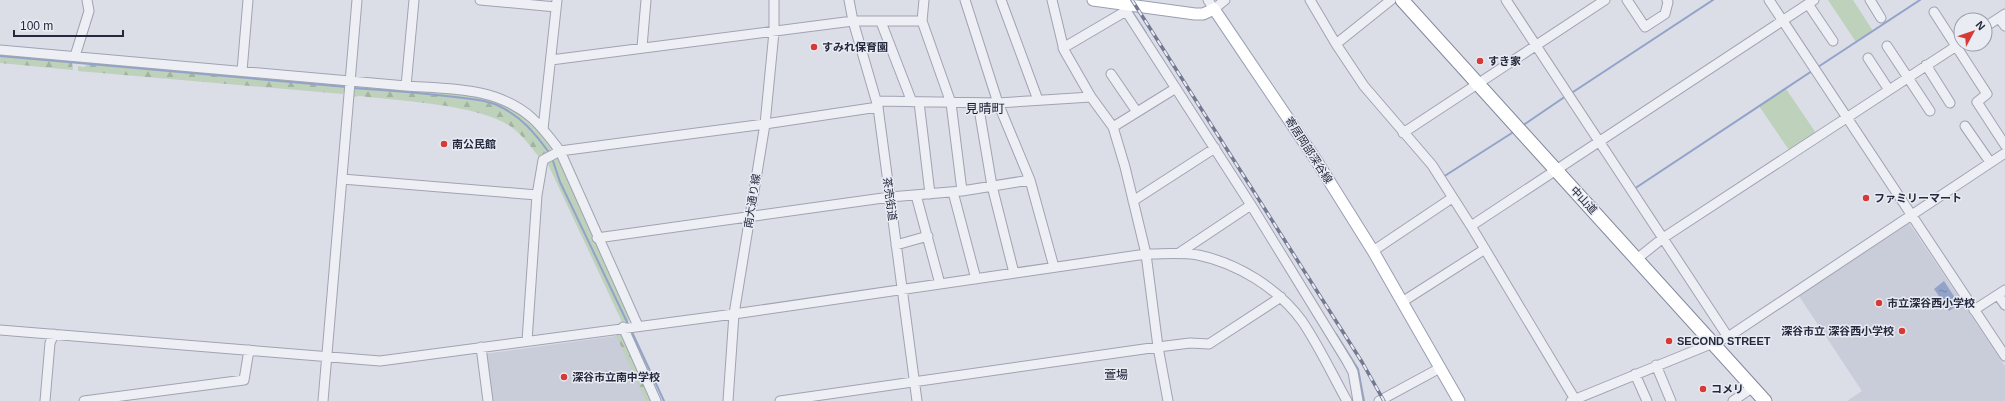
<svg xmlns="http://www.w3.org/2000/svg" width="2005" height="401" font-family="Arial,'Noto Sans JP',sans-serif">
<defs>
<pattern id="forest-firs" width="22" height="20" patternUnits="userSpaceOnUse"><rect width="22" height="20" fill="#bdd1bb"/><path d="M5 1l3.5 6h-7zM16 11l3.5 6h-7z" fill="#a2b3a2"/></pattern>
<pattern id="water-ripples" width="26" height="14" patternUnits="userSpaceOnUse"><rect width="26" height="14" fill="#92a3ca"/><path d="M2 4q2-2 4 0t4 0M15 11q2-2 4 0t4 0" fill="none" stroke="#7785a5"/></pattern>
</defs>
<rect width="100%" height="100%" fill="#dbdde7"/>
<path fill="#c9ccd9" d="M1909,223L2005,366V401H1847L1862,391L1799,296Z
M615,336H622L651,401H490L484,354Z"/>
<path fill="#bdd1bb" d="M1828,0H1853L1873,31L1856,42Z
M91,60L344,83L345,87L88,64Z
M355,83C399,87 472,86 511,107C530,117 544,135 555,152L631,320L622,322L546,160L551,156L534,131L497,105L481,100L426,93L355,88Z
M1786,89L1818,136L1791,153L1759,106Z"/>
<path fill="url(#forest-firs)" d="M0,56L72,63L73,70L0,63Z
M88,64L345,87L343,94L78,71V66L84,67Z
M355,88C388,90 421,93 455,97C469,99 483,99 496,105C517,114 537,131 548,151L539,157C530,146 522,134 510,126C476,104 401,101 360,96L353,97Z
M632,333L662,401H646L616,335Z"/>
<path fill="url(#water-ripples)" d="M1944,281L1959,304L1949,311L1934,289Z"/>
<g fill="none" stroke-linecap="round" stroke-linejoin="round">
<path stroke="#92a3ca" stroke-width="2" d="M1131,10L1146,33
M0,56L347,87
M1818,67L1920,0
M352,88C386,90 421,93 455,97C469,99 483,99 497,105C521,116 535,133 550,154
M1570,94L1713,0
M1522,126L1566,96
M552,158L560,182L628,324
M1443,177L1515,131
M1634,189L1812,71
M631,330L664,401
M1336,334L1358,369L1364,401"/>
<defs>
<path id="minor" d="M480,0L556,7
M849,0L853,21L878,107L917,401
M924,0L922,21L951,103L962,191
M965,0L998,103L1030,180L1054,267
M1001,0L1038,100
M1052,0L1064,50L1091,97L1113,127L1125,167L1146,254L1158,347L1168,401
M1119,0L1251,205L1347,361L1353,372L1358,401
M1208,0L1214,9L1225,0
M1310,0L1336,44L1364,86L1432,165L1471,226L1576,401
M1506,0L1728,337
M1627,0L1645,27L1665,14L1668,2L1667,0
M1769,0L2005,356
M1870,0L1881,18
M1808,4L1833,41
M1934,12L1987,94L1977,102L2005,145
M1999,18L2005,26
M881,22L912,102
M1985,27L2005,14
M1336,44L1391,0
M1887,46L1930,111
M642,47L646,0
M1063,48L1126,11
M0,50L406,86C450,89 497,87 532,118C543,128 551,139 560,151L638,326
M75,56L89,11L87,0
M1868,58L1889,90
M551,60L853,21H922
M1926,65L1950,103
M242,71L248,0
M1111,74L1137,112
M406,86L414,0
M877,101L998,103L1091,97
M919,102L930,194
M978,103L992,186L1014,273
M1965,126L1990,162
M1113,127L1176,88
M543,129L557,0
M1403,133L1605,0
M342,179L537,195
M953,192L976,279
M916,195L940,284
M1133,201L1215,148
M1471,226L1814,0
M597,238L890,197L962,191L1030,180
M896,245L928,236
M1373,251L1452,198
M1179,253L1251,205
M1638,258L1663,238L1961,43
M1998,295L2005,305
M1402,302L1485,249
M1974,310L2005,290
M623,327L656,401
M0,330L380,361L734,314L1146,254C1163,254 1181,252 1198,255C1237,263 1278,288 1302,321C1319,346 1332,374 1347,401
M527,341L537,195L543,160L560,151L765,124L878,107
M481,347L488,401
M1656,365L1671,401
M1635,374L1647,401
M45,401L50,343L54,334
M84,401L244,380L249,350
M323,401L357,0
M728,401L734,314L765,124L774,32V0
M780,401L1158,347L1190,343L1209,344L1281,297
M1379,401L1440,368
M1571,401L1728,337L2005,153
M1733,401L1753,387"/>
<path id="major" d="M1093,0L1195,14H1203L1214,9L1316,160L1373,251L1459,401"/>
<path id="highway" d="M1402,0L1765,401"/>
</defs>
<use href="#minor" stroke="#a0a3b1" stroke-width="11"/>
<use href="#major" stroke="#999fb3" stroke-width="13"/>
<use href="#highway" stroke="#81879e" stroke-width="15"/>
<use href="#minor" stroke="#eeeff5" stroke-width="9"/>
<use href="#major" stroke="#fff" stroke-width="11"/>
<use href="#highway" stroke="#fff" stroke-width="13"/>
<defs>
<path id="rail" d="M1132,0L1362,362L1384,401"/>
</defs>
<use href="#rail" stroke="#737991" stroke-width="3.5"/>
<use href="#rail" stroke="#eaecf4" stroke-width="2" stroke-dasharray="6" stroke-linecap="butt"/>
</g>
<g fill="#d73934" stroke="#eaecf4" stroke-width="1.5">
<circle cx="814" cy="47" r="4"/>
<circle cx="1480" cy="61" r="4"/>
<circle cx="444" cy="144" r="4"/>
<circle cx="1866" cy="198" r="4"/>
<circle cx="1879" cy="303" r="4"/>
<circle cx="1902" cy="331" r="4"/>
<circle cx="1669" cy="341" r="4"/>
<circle cx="564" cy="377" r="4"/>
<circle cx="1703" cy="389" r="4"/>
</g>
<g text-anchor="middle" stroke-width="3" stroke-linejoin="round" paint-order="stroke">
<g font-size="11" font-weight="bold" fill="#24293d" stroke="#eaecf4" text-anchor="start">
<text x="822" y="51">すみれ保育園</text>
<text x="1488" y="65">すき家</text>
<text x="452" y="148">南公民館</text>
<text x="1874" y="202">ファミリーマート</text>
<text x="1887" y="307">市立深谷西小学校</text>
<text x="1894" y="335" text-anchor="end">深谷市立 深谷西小学校</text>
<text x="1677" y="345">SECOND STREET</text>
<text x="572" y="381">深谷市立南中学校</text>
<text x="1711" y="393">コメリ</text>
</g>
<g font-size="11" fill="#24293d" stroke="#eaecf4">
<text transform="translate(1309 150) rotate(57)" y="4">寄居岡部深谷線</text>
<text transform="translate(890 199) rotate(82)" y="4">茶売街道</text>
<text transform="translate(1584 200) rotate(47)" y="4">中山道</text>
<text transform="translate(752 201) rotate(-81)" y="4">南大通り線</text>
</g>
<g font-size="12" fill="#171a2e" stroke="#eaecf4">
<text x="1116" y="379">萱場</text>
</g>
<g font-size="13" fill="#171a2e" stroke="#eaecf4">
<text x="985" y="113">見晴町</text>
</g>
</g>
<g transform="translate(1973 32) rotate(50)"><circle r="19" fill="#eaecf4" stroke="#9b9eab"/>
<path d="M0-3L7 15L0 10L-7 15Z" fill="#d73934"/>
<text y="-6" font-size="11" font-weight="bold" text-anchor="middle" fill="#24293d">N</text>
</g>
<path d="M14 30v6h109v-6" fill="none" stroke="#24293d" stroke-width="2"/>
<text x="20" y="30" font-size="12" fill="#24293d" stroke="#eaecf4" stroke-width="3" paint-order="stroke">100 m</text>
</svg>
